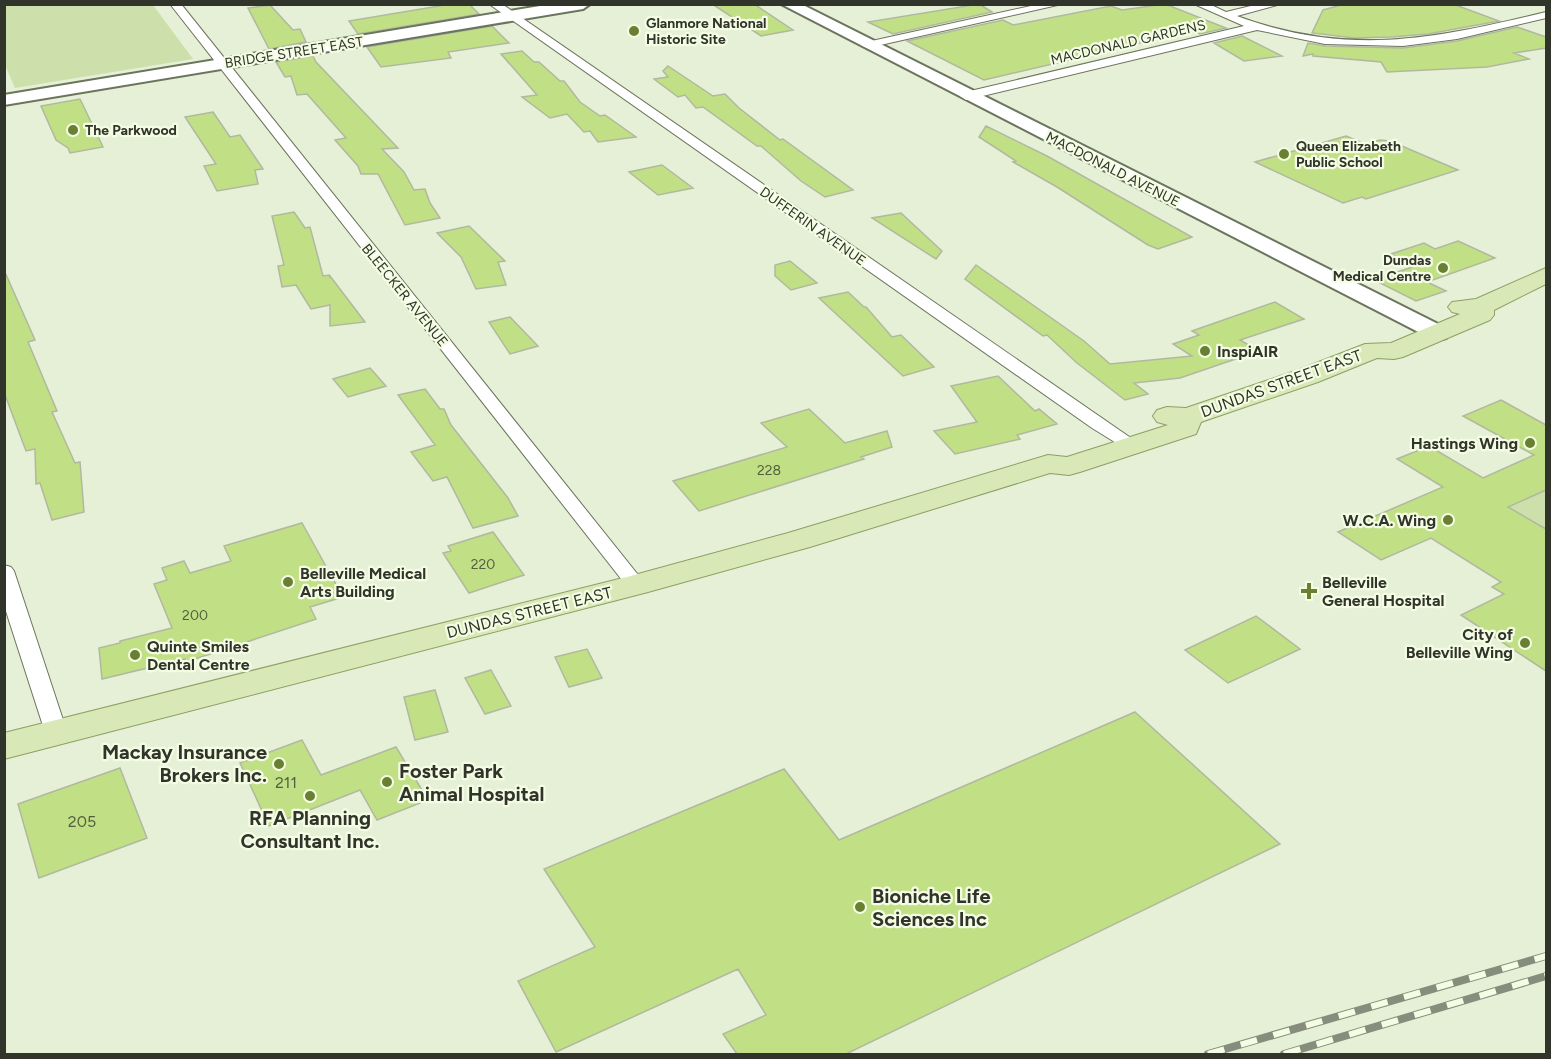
<svg xmlns="http://www.w3.org/2000/svg" width="1551" height="1059" font-family="Figtree,sans-serif">
<rect width="100%" height="100%" fill="#e6f0d6"/>
<path fill="#cddfab" d="M4,5H153L193,59L15,88L5,65Z
M1546,490V529L1508,507Z"/>
<path fill="#c1df85" stroke="#b0b9a0" stroke-width="1.5" d="M451,4H469L479,14L358,34L349,21Z
M712,4H754L793,30L761,36Z
M979,4L992,12L893,34L868,22Z
M1165,4L1226,28L1200,34L1193,30L1145,42L1098,51L1101,52L1070,57L1074,59L984,80L907,41L1003,20L1013,25L1111,6L1122,10Z
M1345,4H1453L1499,21L1428,34L1391,37L1354,38L1312,33L1323,10Z
M270,5L293,30L300,29L306,42L269,49L248,8Z
M492,26L509,43L448,52L451,58L381,67L367,47Z
M1517,27L1546,37V48L1514,53L1529,59L1487,67L1387,72L1381,62L1313,56V54L1303,56L1308,43L1325,46L1403,48L1457,41Z
M1242,36L1282,56L1244,61L1214,43Z
M522,51L534,62H539L560,81H564L580,102L600,116L605,115L636,137L598,142L590,131L584,132L567,114L550,118L522,97L537,95L501,54Z
M313,56L316,62L398,148L382,149L404,172L414,190L425,189L430,203L440,218L405,225L378,174H361L358,166L335,140L346,138L307,94L297,95L291,76L285,77L276,62Z
M668,66L713,96L725,94L739,108L780,140L783,139L853,190L825,197L801,181L761,146H757L703,107L696,108L685,95L678,97L654,79L668,77L663,71Z
M80,99L103,147L70,153L68,148L56,140L41,106Z
M213,112L230,137L240,135L263,169L255,170L258,184L217,191L204,166L216,164L185,117Z
M986,126L1047,156L1192,237L1158,249L1148,245L1057,187L1013,162L1016,161L979,137Z
M1346,136L1365,144L1380,140L1390,141L1458,170L1366,199L1362,197L1343,203L1255,162Z
M662,165L693,188L658,195L629,172Z
M294,212L305,228L310,227L323,276L329,275L330,278V276L365,322L330,326V305L311,309L296,285L282,287L278,266L284,265L272,216Z
M901,213L942,251L936,259L872,218Z
M469,226L505,261L498,262L506,285L476,289L461,257L437,233Z
M1458,241L1495,258L1427,282L1446,291L1416,301L1374,280L1415,266L1391,254L1424,243L1435,249Z
M790,261L817,283L791,290L775,276V265Z
M976,265L1084,341L1110,364L1192,356L1173,344L1199,335L1192,331L1275,302L1304,319L1240,340L1259,351L1180,378L1134,383L1148,394L1125,400L1077,363L1047,335L1043,336L965,279Z
M4,270L35,340L28,342L57,411L52,412L75,463L80,462L84,512L52,520L40,483L36,484L35,449L26,451L4,392Z
M848,292L864,307H866L892,337L901,335L934,367L903,376L819,298Z
M510,317L538,346L510,354L489,322Z
M370,368L386,386L348,397L333,379Z
M998,376L1035,411L1039,409L1057,424L1017,435L1020,439L955,454L934,431L977,422L951,386Z
M425,389L440,409H444L451,425L508,498L518,516L473,528L447,477L433,481L411,452L435,445L398,395Z
M1501,400L1546,425V490L1508,507L1546,529V671L1461,615L1504,594L1492,587L1501,582L1431,538L1381,560L1338,532L1443,487L1397,459L1429,446L1483,478L1534,455L1463,416Z
M809,409L845,443L887,431L892,447L861,457L864,459L699,511L673,481L787,447L761,423Z
M302,523L343,597L310,607L316,619L186,662L185,659L102,679L99,648L120,643V641L172,628L154,584L167,580L162,568L184,561L190,573L231,561L224,546Z
M493,532L524,575L469,593L443,553L451,551L448,546Z
M1256,616L1300,649L1228,683L1185,650Z
M587,649L602,678L569,687L555,657Z
M491,670L511,706L485,714L465,678Z
M435,690L448,732L415,740L404,697Z
M1135,712L1280,844L846,1054H737L723,1034L766,1015L738,969L556,1052L518,981L595,947L544,869L784,769L839,840Z
M302,740L321,775L396,747L428,800L377,820L360,790L269,826L240,763Z
M120,768L147,838L39,878L18,804Z"/>
<g fill="none" stroke-linecap="round" stroke-linejoin="round">
<defs>
<path id="street" d="M170,4H181L643,581L646,585L643,589L636,591L629,589Z
M489,4H502L1141,445L1138,449H1126L1092,428Z
M1040,4H1062L867,48L861,45L867,42Z
M1194,4H1209L1226,12L1259,4H1281L1237,16C1349,57 1433,39 1546,12V18L1457,39L1403,46L1325,44L1257,30L966,100L960,96L966,92L1244,26Z
M4,565L11,567L14,571L67,732L64,738L56,740L48,738L45,732L4,605Z"/>
<path id="secondary" d="M552,4H590L583,9L4,105V95Z
M781,4H801L1446,328L1450,333L1446,338L1438,340L1430,338Z"/>
<path id="primary" d="M1546,268V284L1494,310V315L1490,320L1403,357L1394,359L1377,358L1318,382L1201,422L1196,434L1080,472L1069,475L1050,473L810,547L648,592L4,759V733L627,577L788,533L1048,455L1067,457L1168,425L1157,422L1153,416L1157,410L1167,407L1186,408L1298,370L1365,344L1391,343L1460,314L1452,312L1448,307L1452,302L1476,299Z"/>
</defs>
<use href="#street" stroke="#6b745c" stroke-width="2"/>
<use href="#secondary" stroke="#6b745c" stroke-width="4"/>
<use href="#primary" stroke="#8c9f66" stroke-width="2"/>
<use href="#street" fill="#fff" fill-rule="evenodd"/>
<use href="#secondary" fill="#fff" fill-rule="evenodd"/>
<use href="#primary" fill="#d8e8b6" fill-rule="evenodd"/>
<defs>
<path id="rail" d="M1208,1054L1546,956
M1284,1054L1546,976"/>
</defs>
<use href="#rail" stroke="#878d7c" stroke-width="8"/>
<use href="#rail" stroke="#f4fde3" stroke-width="6" stroke-dasharray="17" stroke-linecap="butt"/>
</g>
<g fill="#698032" stroke="#f4fde3" stroke-width="2">
<circle cx="634" cy="31" r="6"/>
<circle cx="73" cy="130" r="6"/>
<circle cx="1284" cy="154" r="6"/>
<circle cx="1443" cy="268" r="6"/>
<circle cx="1205" cy="351" r="6"/>
<circle cx="1530" cy="443" r="6"/>
<circle cx="1448" cy="520" r="6"/>
<circle cx="288" cy="582" r="6"/>
<path d="M1306 582h6v6h6v6h-6v6h-6v-6h-6v-6h6z"/>
<circle cx="1525" cy="643" r="6"/>
<circle cx="135" cy="655" r="6"/>
<circle cx="279" cy="764" r="6"/>
<circle cx="387" cy="782" r="6"/>
<circle cx="310" cy="796" r="6"/>
<circle cx="860" cy="907" r="6"/>
</g>
<g text-anchor="middle" stroke-width="4.5" stroke-linejoin="round" paint-order="stroke">
<g font-size="14" font-weight="bold" fill="#30342a" stroke="#f4fde3" text-anchor="start">
<text x="646" y="28">Glanmore National<tspan x="646" dy="16">Historic Site</tspan></text>
<text x="85" y="135">The Parkwood</text>
<text x="1296" y="151">Queen Elizabeth<tspan x="1296" dy="16">Public School</tspan></text>
<text x="1431" y="265" text-anchor="end">Dundas<tspan x="1431" dy="16">Medical Centre</tspan></text>
</g>
<g font-size="14" fill="#30342a" stroke="#f4fde3">
<text transform="translate(1128 42) rotate(-13)" y="5">MACDONALD GARDENS</text>
<text transform="translate(294 52) rotate(-9)" y="5">BRIDGE STREET EAST</text>
<text transform="translate(1113 169) rotate(27)" y="5">MACDONALD AVENUE</text>
<text transform="translate(813 226) rotate(35)" y="5">DUFFERIN AVENUE</text>
<text transform="translate(405 295) rotate(51)" y="5">BLEECKER AVENUE</text>
</g>
<g font-size="14" fill="#545f41">
<text x="769" y="475">228</text>
<text x="483" y="569">220</text>
<text x="195" y="620">200</text>
</g>
<g font-size="16" font-weight="bold" fill="#30342a" stroke="#f4fde3" text-anchor="start">
<text x="1217" y="357">InspiAIR</text>
<text x="1518" y="449" text-anchor="end">Hastings Wing</text>
<text x="1436" y="526" text-anchor="end">W.C.A. Wing</text>
<text x="300" y="579">Belleville Medical<tspan x="300" dy="18">Arts Building</tspan></text>
<text x="1322" y="588">Belleville<tspan x="1322" dy="18">General Hospital</tspan></text>
<text x="1513" y="640" text-anchor="end">City of<tspan x="1513" dy="18">Belleville Wing</tspan></text>
<text x="147" y="652">Quinte Smiles<tspan x="147" dy="18">Dental Centre</tspan></text>
</g>
<g font-size="16" fill="#30342a" stroke="#f4fde3">
<text transform="translate(1281 383) rotate(-20)" y="6">DUNDAS STREET EAST</text>
<text transform="translate(529 612) rotate(-14)" y="6">DUNDAS STREET EAST</text>
</g>
<g font-size="16" fill="#545f41">
<text x="286" y="788">211</text>
<text x="82" y="827">205</text>
</g>
<g font-size="20" font-weight="bold" fill="#30342a" stroke="#f4fde3" text-anchor="start">
<text x="267" y="759" text-anchor="end">Mackay Insurance<tspan x="267" dy="23">Brokers Inc.</tspan></text>
<text x="399" y="778">Foster Park<tspan x="399" dy="23">Animal Hospital</tspan></text>
<text x="310" y="825" text-anchor="middle">RFA Planning<tspan x="310" dy="23">Consultant Inc.</tspan></text>
<text x="872" y="903">Bioniche Life<tspan x="872" dy="23">Sciences Inc</tspan></text>
</g>
</g>
<rect width="1551" height="1059" fill="none" stroke="#30342a" stroke-width="12"/>
</svg>
